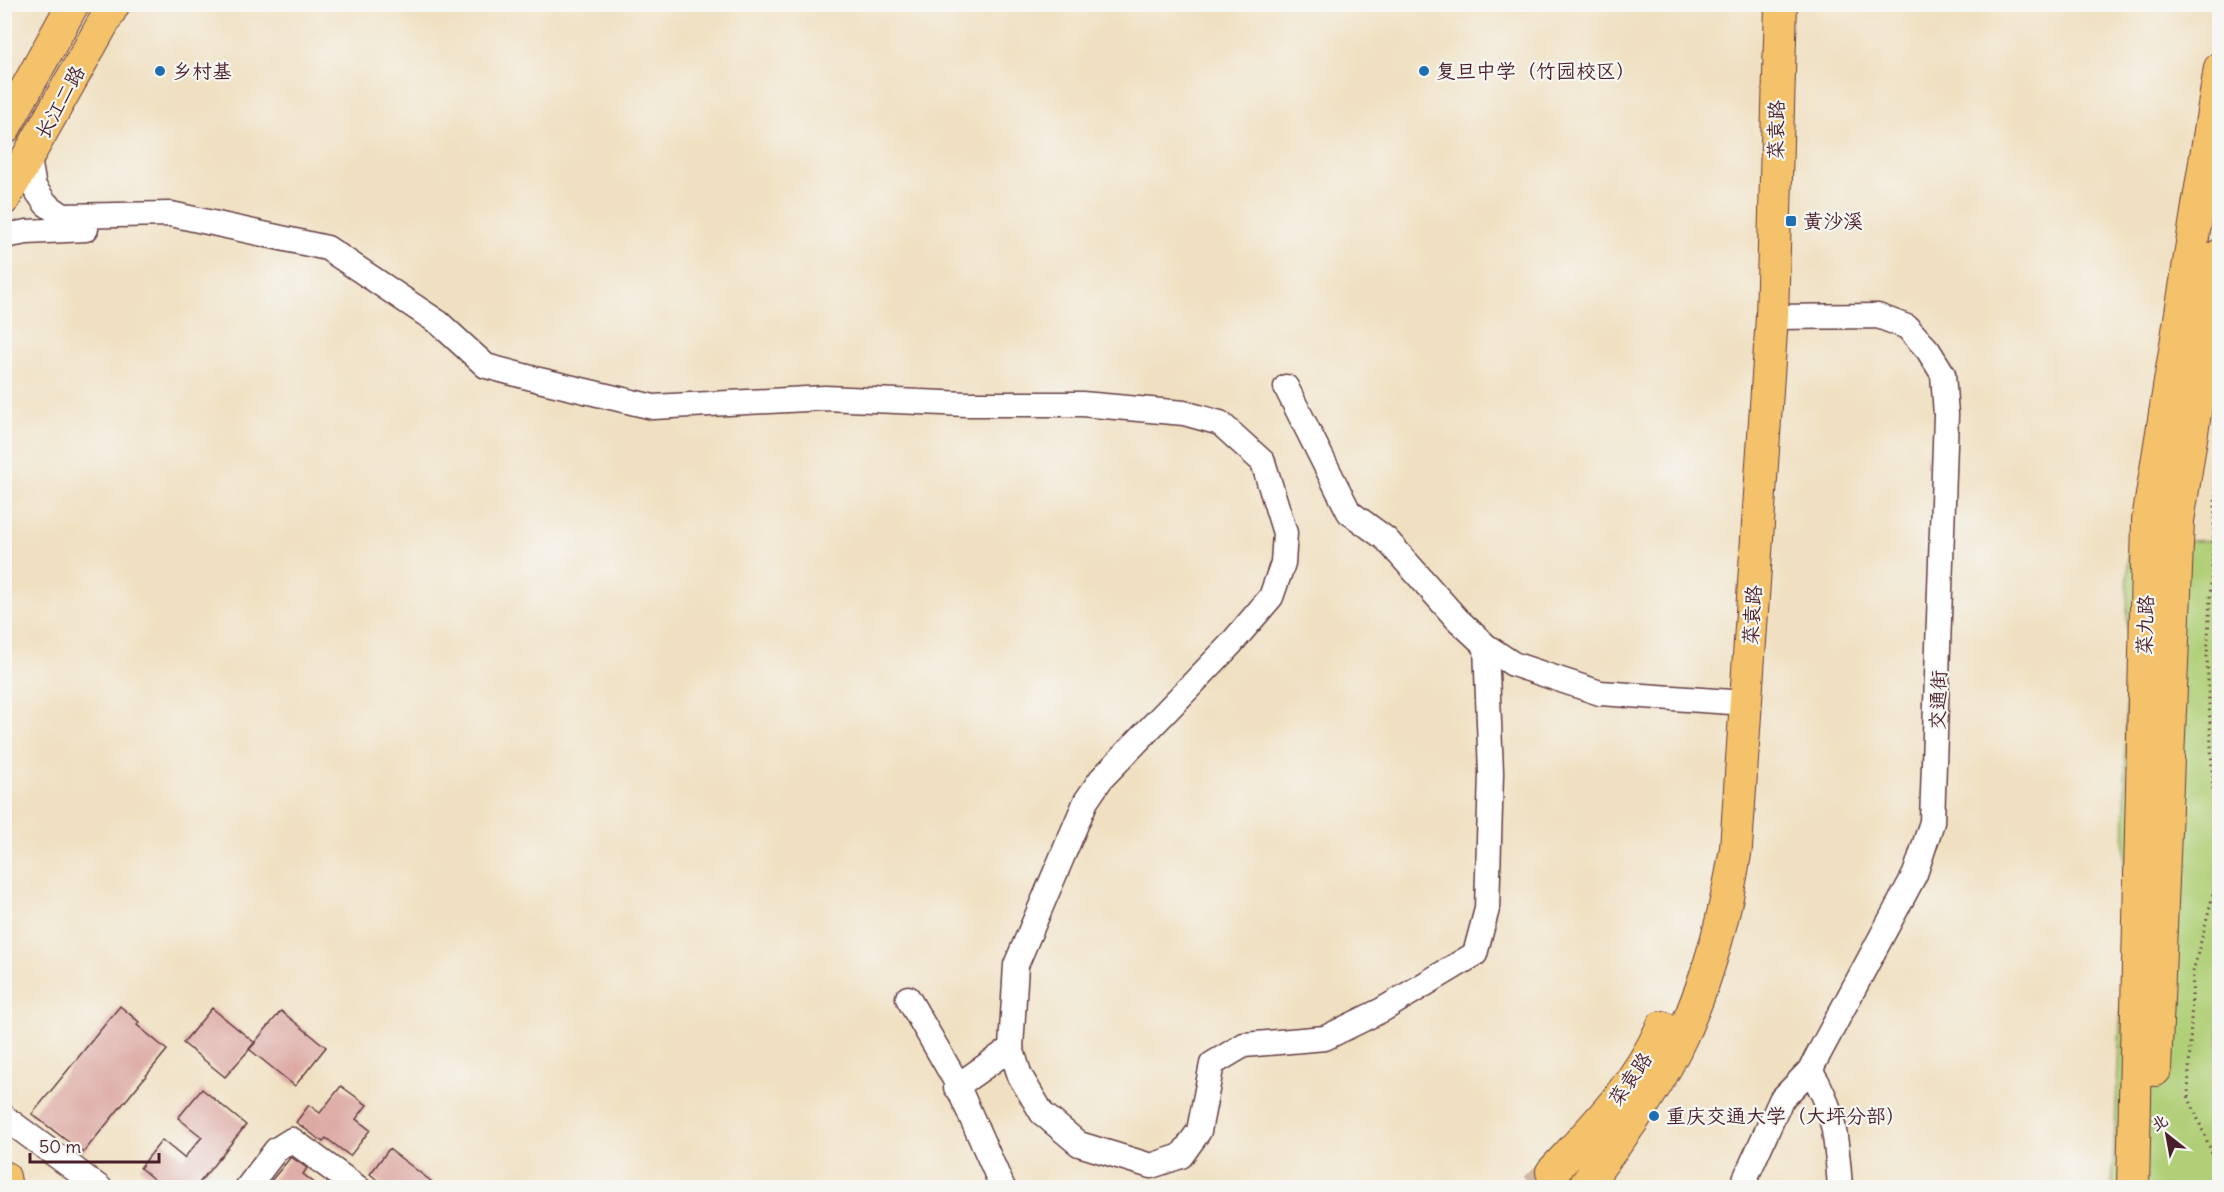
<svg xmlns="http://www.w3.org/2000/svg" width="2224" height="1192" font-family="Delius,'LXGW WenKai TC',sans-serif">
<rect width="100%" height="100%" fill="#f6f6f2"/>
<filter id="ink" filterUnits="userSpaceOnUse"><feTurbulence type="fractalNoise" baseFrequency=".0167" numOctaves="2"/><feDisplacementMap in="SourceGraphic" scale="12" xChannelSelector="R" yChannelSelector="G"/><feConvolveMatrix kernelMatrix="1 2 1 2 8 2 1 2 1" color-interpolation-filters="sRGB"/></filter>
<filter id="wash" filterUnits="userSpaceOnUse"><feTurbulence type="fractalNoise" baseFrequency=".008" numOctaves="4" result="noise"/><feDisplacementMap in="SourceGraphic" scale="24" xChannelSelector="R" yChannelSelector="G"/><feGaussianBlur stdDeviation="1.35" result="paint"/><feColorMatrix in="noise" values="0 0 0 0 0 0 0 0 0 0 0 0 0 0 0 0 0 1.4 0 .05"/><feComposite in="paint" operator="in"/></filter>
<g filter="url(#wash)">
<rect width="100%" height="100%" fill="#f0e0c1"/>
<path fill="#b0cf77" stroke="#7d7751" stroke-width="1.5" d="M2219,540V1187L2112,1188L2123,962L2128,543Z"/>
<g id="blocks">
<path fill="#dda9a3" d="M120,1006L139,1022L137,1025L167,1050L83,1153L32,1114Z
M212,1008L255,1043L225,1077L183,1043Z
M281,1011L326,1047L295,1086L249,1049Z
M341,1086L367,1105L356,1119L370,1130L350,1156L326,1138L323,1142L296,1122L309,1105L320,1113Z
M202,1089L246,1125L195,1188H164L140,1168L162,1140L184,1158L202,1137L178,1118Z
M389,1149L440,1188H387L370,1174Z
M291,1157L307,1168L303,1174L321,1188H265Z"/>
</g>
</g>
<g filter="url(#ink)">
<use href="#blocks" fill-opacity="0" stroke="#633c42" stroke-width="1.5"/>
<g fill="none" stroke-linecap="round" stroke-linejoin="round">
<path stroke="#cfb9a3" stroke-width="32" stroke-dasharray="32 16" stroke-linecap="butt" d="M1536,1188L1552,1172"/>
<defs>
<path id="minor" d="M33,150L30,165L34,187L46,204L63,216L171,214L327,248L439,323L486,366L539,380L653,407L825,398L967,404H1082L1184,413L1220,423L1263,462L1285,533L1283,563L1271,597L1230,645L1101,779L1086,801L1016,965L1011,1048L1020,1076L1042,1113L1079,1144L1151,1166L1181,1156L1199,1131L1212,1064L1244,1045L1325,1038L1382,1010L1475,954L1487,909L1491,773L1486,646
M4,236L27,232L86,229
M1772,317L1878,316L1907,327L1928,350L1943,374L1946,415L1932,822L1915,874L1810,1070C1835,1107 1837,1145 1840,1188
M1286,387L1349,512L1386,539L1457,619L1486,646L1513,664L1600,693L1731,702
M908,998L954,1078L1003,1188
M956,1087L1011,1048
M4,1117L100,1188
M247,1188L276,1150L292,1140L358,1188
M1741,1188L1781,1100L1810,1070"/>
<path id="major" d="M4,129L73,4
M4,199L114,4
M2155,1070L2178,521L2220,255
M1552,1172C1594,1127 1637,1084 1662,1027
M4,1177L6,1188
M1583,1188C1617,1143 1650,1100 1675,1050C1707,987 1725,917 1736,848L1772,317L1781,4
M2133,1188L2148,520L2220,68"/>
</defs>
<use href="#minor" stroke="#633c42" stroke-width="27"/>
<use href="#major" stroke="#633c42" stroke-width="34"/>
<path stroke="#633c42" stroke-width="3" stroke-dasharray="1.5 4.5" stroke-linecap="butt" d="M2213,1188L2216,1162L2188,1096L2193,972L2217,879L2207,657L2219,429"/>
<use href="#minor" stroke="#fff" stroke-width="24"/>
<use href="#major" stroke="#f3c26a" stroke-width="32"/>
</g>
</g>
<g fill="#1f6fb2" stroke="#f6f6f2" stroke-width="2">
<circle cx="160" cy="71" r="6"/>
<circle cx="1424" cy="71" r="6"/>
<rect x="1785" y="215" width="12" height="12" rx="3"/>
<circle cx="1654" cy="1116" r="6"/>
</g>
<g text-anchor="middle" stroke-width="4.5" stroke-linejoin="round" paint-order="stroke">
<g font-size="20" fill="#4a1f2b" stroke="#f6f6f2" text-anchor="start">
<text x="172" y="78">乡村基</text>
<text x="1436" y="78">复旦中学（竹园校区）</text>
<text x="1803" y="228">黄沙溪</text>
<text x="1666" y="1123">重庆交通大学（大坪分部）</text>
</g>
<g font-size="20" fill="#4a1f2b" stroke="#f6f6f2">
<text transform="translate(60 102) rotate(-61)" y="7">长江二路</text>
<text transform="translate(1776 130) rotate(-89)" y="7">菜袁路</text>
<text transform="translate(1752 615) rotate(-86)" y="7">菜袁路</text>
<text transform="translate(2145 625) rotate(-88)" y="7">菜九路</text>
<text transform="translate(1938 700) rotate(-88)" y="7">交通街</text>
<text transform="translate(1630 1079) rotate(-55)" y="7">菜袁路</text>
</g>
</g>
<rect width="2224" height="1192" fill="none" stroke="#f6f6f2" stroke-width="24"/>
<g transform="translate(2167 1135) rotate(329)" stroke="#f6f6f2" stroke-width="4.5" paint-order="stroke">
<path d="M0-4.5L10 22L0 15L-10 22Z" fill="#4a1f2b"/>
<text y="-9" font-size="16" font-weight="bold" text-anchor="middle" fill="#4a1f2b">北</text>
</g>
<path d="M30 1153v9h129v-9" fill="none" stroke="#4a1f2b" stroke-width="3"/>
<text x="39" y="1153" font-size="18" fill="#4a1f2b" stroke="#f6f6f2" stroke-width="4.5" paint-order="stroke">50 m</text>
</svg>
